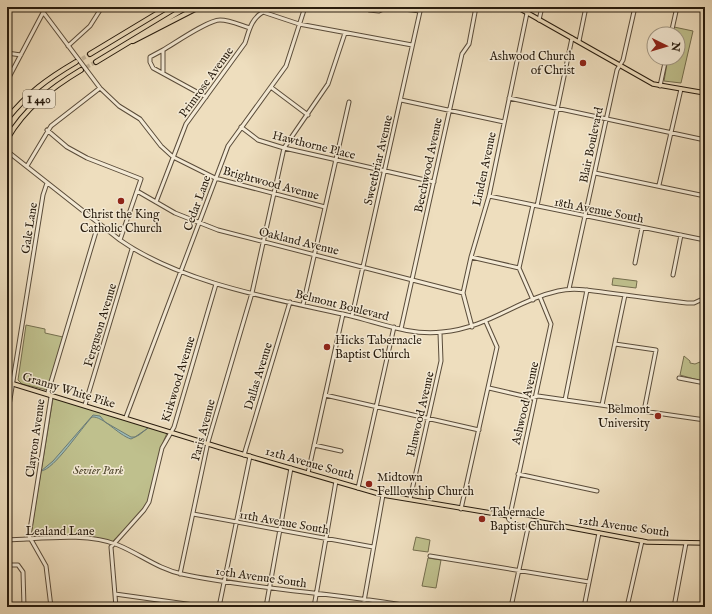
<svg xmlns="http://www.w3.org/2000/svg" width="712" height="614" font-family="'IM FELL English',serif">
<rect width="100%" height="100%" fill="#eedebe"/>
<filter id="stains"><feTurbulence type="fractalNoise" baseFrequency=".005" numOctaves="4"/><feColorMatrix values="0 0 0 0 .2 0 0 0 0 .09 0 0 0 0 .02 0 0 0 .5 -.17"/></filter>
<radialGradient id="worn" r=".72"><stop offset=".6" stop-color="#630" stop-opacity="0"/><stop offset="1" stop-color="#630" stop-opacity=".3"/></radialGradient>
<path fill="#bfc08d" stroke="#746e4e" d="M674,27L693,31L681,83L664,81L668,58H678V34H673Z
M613,278L637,281L636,288L612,285Z
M26,325L45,329V333L63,337L47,390L22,384L18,380Z
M684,356L690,361V363L695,364L705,360V382L680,375Z
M53,398L130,420L167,433C156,455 158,483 148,502C140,517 124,529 112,542L90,537L30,539Z
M416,537L430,540L428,552L413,550Z
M428,558L441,560L436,588L422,586Z"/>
<path fill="#9bbbb7" stroke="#6d7b73" d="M93,415L100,416L105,422L131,437H135L148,428L139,435L131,439C118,435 103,416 92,417C82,427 54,470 41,471L53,461Z"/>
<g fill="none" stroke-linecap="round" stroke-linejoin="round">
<path stroke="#c6b79b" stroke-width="4" stroke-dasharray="4 2" stroke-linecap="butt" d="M77,62L90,54
M81,70L96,62"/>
<defs>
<path id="minor" d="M369,10L379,11L388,7L420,11
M43,12L100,88L119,106L140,119L161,146L173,157L215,178L325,207
M539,20L542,7
M671,34L677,7
M579,41L586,7
M68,46L90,26L102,7
M163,50L150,57V62L153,68L206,97
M7,53L21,55
M163,73V50C175,43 208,20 220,20C230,20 240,25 250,28
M7,81L46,7
M660,86L666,58
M272,88L308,115
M509,98L705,140
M401,100L504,122
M241,127L258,140L284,148L434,182
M47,130L67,147L87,158L141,179L120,240
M7,151L120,240C183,284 276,299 351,316C380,323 411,336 442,332C488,328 517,300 558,291C575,287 593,291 609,293C635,296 661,300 687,303H694L705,298
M27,166L51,126L100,88
M595,173L705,196
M659,185L681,89
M137,191L175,213L218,230L463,293
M489,196L705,240
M156,202L186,124L245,43C249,31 251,19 263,12L299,24L412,45
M533,205L519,268L533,300
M537,206L572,38
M471,257L519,268
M635,263L642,228
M673,275L681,235
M569,289L617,70L623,60L635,7
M303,305L349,102
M352,316L421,7
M472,327L463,293L471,257L489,196L527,13
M401,329L462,54L469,44L476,7
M615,344L656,350L644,411
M679,378L705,383
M489,388L532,398L538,396L705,420
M325,395L479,430
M565,400L587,290
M85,405L132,249
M602,405L625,295
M126,417L228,146L286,66L305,7
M7,418L43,195L47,183
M314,445L341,451
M244,455L290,302
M308,473L343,314
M518,474L597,491
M358,488L394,327
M410,499L441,361L440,333
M461,509L497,347L486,322
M193,514L373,547
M510,515L551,324L540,297
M508.5 518a2.5 2.5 0 1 1 5 0a2.5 2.5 0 1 1-5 0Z
M7,540C41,539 86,532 118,545C140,554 158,569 182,574C258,590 337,593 413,607
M430,556L589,582
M7,565H18L23,572L24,607
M180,574L208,442L252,293L284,148L328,84L345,33
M115,594L208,607
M51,607L46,566L29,536L51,397L48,392L98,225
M116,607L111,547L144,510L149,502L162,448L174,427L216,284
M219,607L250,456
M266,607L291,468
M314,607L336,481
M363,607L383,495
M511,607L529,523
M584,607L599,533
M627,607L642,541
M674,607L686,543"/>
<path id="major" d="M517,7L653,84L705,93
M7,382L228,450L383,495L509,516
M514,517L647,542L705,543
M513,520L535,523"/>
<path id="highway" d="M133,41L199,7
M90,54L168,7
M96,62L187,7
M7,119C28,93 47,79 76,62
M7,139C25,108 51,88 81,70"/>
</defs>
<use href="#minor" stroke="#5a4c3a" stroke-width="5"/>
<use href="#major" stroke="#281c0e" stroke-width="5.5"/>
<use href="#highway" stroke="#281c0e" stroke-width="6"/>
<use href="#minor" stroke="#f4ead5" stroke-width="3"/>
<use href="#major" stroke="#eedebe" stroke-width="3.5"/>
<use href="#highway" stroke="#eedebe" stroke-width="4"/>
</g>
<g fill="#8f2418" stroke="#f4ead5" stroke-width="1.5">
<circle cx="583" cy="63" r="4"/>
<circle cx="121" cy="201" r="4"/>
<circle cx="327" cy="347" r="4"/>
<circle cx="658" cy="416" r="4"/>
<circle cx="369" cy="484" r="4"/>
<circle cx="482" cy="519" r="4"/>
</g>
<g text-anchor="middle" stroke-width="3" stroke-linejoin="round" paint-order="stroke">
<rect fill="#f4ead5" stroke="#655a4a" stroke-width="1" x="23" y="90" width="32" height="18" rx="3"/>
<g font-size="11" font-weight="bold" fill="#281c0e">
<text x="39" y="103">I 440</text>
</g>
<g font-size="12" fill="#281c0e" stroke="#f4ead5" text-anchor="start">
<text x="575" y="60" text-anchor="end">Ashwood Church<tspan x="575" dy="14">of Christ</tspan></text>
<text x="121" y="218" text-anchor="middle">Christ the King<tspan x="121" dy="14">Catholic Church</tspan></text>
<text x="335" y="344">Hicks Tabernacle<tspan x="335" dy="14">Baptist Church</tspan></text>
<text x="650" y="413" text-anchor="end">Belmont<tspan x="650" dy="14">University</tspan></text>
<text x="377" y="481">Midtown<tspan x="377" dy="14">Felllowship Church</tspan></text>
<text x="490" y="516">Tabernacle<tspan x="490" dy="14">Baptist Church</tspan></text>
</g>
<g font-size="12" fill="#281c0e" stroke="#f4ead5">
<text transform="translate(206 82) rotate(-54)" y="4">Primrose Avenue</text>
<text transform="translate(314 145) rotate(14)" y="4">Hawthorne Place</text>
<text transform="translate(591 145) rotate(-78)" y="4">Blair Boulevard</text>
<text transform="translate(378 160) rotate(-77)" y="4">Sweetbriar Avenue</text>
<text transform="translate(428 165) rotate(-78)" y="4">Beechwood Avenue</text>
<text transform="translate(484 169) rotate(-78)" y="4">Linden Avenue</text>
<text transform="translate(271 183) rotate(15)" y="4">Brightwood Avenue</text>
<text transform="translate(197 203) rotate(-70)" y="4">Cedar Lane</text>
<text transform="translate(599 210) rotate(11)" y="4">18th Avenue South</text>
<text transform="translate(29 228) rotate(-81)" y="4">Gale Lane</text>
<text transform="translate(299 241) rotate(14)" y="4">Oakland Avenue</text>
<text transform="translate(342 305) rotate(14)" y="4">Belmont Boulevard</text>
<text transform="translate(100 325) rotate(-73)" y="4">Ferguson Avenue</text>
<text transform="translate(258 376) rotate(-73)" y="4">Dallas Avenue</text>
<text transform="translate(178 379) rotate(-73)" y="4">Kirkwood Avenue</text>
<text transform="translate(69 390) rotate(17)" y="4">Granny White Pike</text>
<text transform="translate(525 403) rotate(-77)" y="4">Ashwood Avenue</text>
<text transform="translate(420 414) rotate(-77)" y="4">Elmwood Avenue</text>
<text transform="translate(203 430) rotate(-75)" y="4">Paris Avenue</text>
<text transform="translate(35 438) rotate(-82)" y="4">Clayton Avenue</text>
<text transform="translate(310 463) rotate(16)" y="4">12th Avenue South</text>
<text transform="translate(284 522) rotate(10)" y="4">11th Avenue South</text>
<text transform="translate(624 526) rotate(8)" y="4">12th Avenue South</text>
<text x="60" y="535">Lealand Lane</text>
<text transform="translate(261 577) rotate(8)" y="4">10th Avenue South</text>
</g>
<g font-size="12" font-style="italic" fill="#554d34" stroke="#f4ead5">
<text x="98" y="474">Sevier Park</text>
</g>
</g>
<rect width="712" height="614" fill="none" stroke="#eedebe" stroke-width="24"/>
<rect x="8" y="8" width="696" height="598" fill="none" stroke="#281c0e" stroke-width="2"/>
<rect x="12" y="12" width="688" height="590" fill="none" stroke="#281c0e"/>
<g transform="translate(666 46) rotate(95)"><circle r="19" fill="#f4ead5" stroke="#a29885"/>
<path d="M0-3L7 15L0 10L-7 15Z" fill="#8f2418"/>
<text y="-6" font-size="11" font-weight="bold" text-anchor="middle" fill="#281c0e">N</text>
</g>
<rect width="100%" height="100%" filter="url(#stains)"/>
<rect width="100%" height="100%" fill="url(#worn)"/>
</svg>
